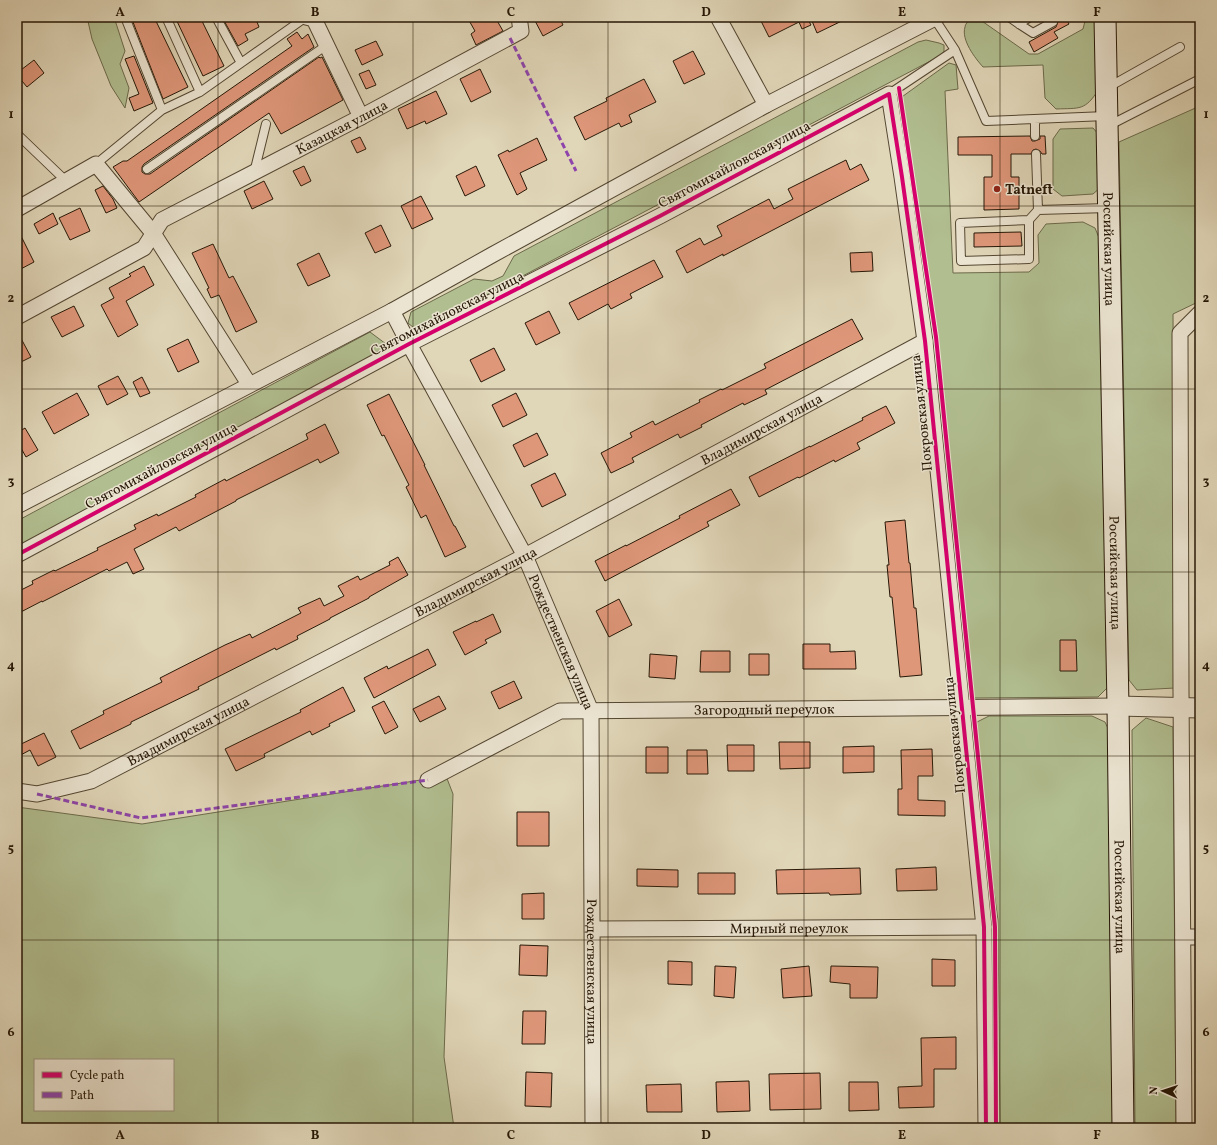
<svg xmlns="http://www.w3.org/2000/svg" width="1217" height="1145" font-family="Vollkorn,serif">
<rect width="100%" height="100%" fill="#e0d6b8"/>
<filter id="stains"><feTurbulence type="fractalNoise" baseFrequency=".005" numOctaves="4"/><feColorMatrix values="0 0 0 0 .2 0 0 0 0 .09 0 0 0 0 .02 0 0 0 .5 -.17"/></filter>
<radialGradient id="worn" r=".72"><stop offset=".6" stop-color="#630" stop-opacity="0"/><stop offset="1" stop-color="#630" stop-opacity=".3"/></radialGradient>
<path fill="#b1be90" stroke="#6c6a4b" fill-rule="evenodd" d="M87,17H114L125,51L120,64L129,88L125,108L111,86L92,39Z
M1086,17H1097L1099,89C1085,111 1080,108 1056,109L1045,98L1043,65L983,67C975,58 961,40 965,27C965,24 968,22 970,19H979L1029,54H1038L1083,29Z
M926,40L939,43L944,45V52L936,58L424,328H414L408,323L411,312L474,279L492,281L503,276L514,256L918,42Z
M949,63L956,65L958,89L945,91L953,273L1029,272L1039,263L1038,235L1046,224L1083,222L1095,228L1102,245L1108,687L1098,697L974,698L899,99Z
M1200,106V301L1173,314L1175,688L1137,690L1129,680L1119,142Z
M1093,128L1100,136L1101,187L1093,194L1062,196L1053,189V139L1060,129Z
M370,332L394,350L17,547V521Z
M989,716H1092L1105,722L1112,737L1115,1128H1000L998,920L972,738L977,722Z
M1146,718L1173,727L1176,1128H1135L1132,730Z
M446,776L453,794L444,1057L454,1128H17V807L142,824ZM35,1060H173V1110H35Z"/>
<path fill="#df977a" stroke="#261706" d="M131,17H154L188,87L163,99Z
M175,17H200L224,66L203,76Z
M222,17H255L259,27L245,34L248,40L238,46Z
M467,17H495L503,31L476,45L471,34L475,31Z
M533,17H559L563,25L543,36Z
M759,17H809L807,18L811,25L802,29L799,22L769,37Z
M821,17H850L817,33L812,21Z
M1056,17H1065L1069,24L1054,32L1058,38L1034,52L1029,42L1056,27L1058,22Z
M297,32L302,39L308,34L314,47L144,164L142,167V172L145,174H150L319,57L320,58L322,57L343,100L281,134L269,113L139,202L113,167L123,161H127L292,46L287,39Z
M376,41L383,55L362,65L355,50Z
M693,51L705,74L684,84L673,61Z
M134,56L153,103L134,111L129,98L139,94L125,59Z
M34,60L44,73L27,87L17,75V73Z
M480,69L491,92L471,102L460,79Z
M369,70L376,85L366,89L359,74Z
M644,79L656,102L629,115L632,122L621,127L619,123L585,140L574,117L607,101L606,98Z
M436,91L447,114L426,124L425,121L407,129L398,109Z
M1030,136L1032,141H1035L1040,139V136H1045L1046,154H1042L1040,151L1036,149L1033,150L1031,154H1011V177H1019V209L984,210V177H992V155H958V137Z
M360,137L366,149L357,153L351,141Z
M537,138L547,160L520,173L527,189L517,195L498,155L508,150L509,152Z
M846,160L850,170L861,164L869,180L723,256V254L687,273L676,251L700,238L704,245L722,236L717,226L769,199L774,209L793,199L788,189Z
M304,166L311,181L301,186L293,171Z
M476,166L485,186L465,196L456,176Z
M264,181L273,199L252,209L244,191Z
M103,186L113,199L117,208L106,213L95,190Z
M421,196L433,219L412,229L401,206Z
M80,208L90,231L70,240L59,218Z
M53,213L58,224L39,234L34,224Z
M381,225L391,246L375,253L365,233Z
M17,228L34,262L17,271Z
M1021,232L1022,246L974,247V233Z
M213,244L229,278L233,276L257,322L236,332L219,295L211,298L207,289L209,288L192,253Z
M872,252L873,271L851,272L850,253Z
M319,253L330,276L308,286L297,264Z
M654,260L663,277L630,294L632,298L611,309L608,304L578,320L569,303Z
M144,266L154,285L126,301L138,325L118,337L101,305L114,298L109,288L131,276L129,274Z
M74,306L84,326L62,337L51,317Z
M549,311L560,333L536,345L525,323Z
M852,319L863,339L765,390L767,394L744,405L743,403L701,425L702,427L680,438L678,434L632,458L634,462L611,473L601,453L632,437L630,433L653,421L655,425L700,402L699,400L721,389L722,390L766,368L764,364Z
M17,331L31,357L17,364Z
M188,339L199,362L178,372L167,349Z
M494,348L505,370L481,382L470,360Z
M118,376L128,394L107,405L98,386Z
M142,377L150,393L140,397L133,382Z
M77,393L89,415L54,434L42,412Z
M516,393L527,415L503,427L492,405Z
M389,394L425,465H424L454,526H455L466,547L445,557L426,515L421,518L406,487L409,485L384,435L382,436L367,405Z
M886,406L895,423L857,443L860,449L835,462L834,460L799,478L798,477L759,497L749,477L810,446V447L863,420L862,418Z
M325,424L339,453L320,463L318,459L236,500V501L179,531L176,527L134,549L144,569L133,574L127,562L109,571L107,569L42,602V601L17,614V592L33,584L32,581L54,570L55,571L98,550L97,548L136,529L134,525L157,514L158,516L196,497L195,495L225,479L226,481L308,439L306,434Z
M25,428L38,450L26,457L17,441V433Z
M537,433L548,455L524,467L513,445Z
M555,473L566,495L542,507L531,485Z
M731,489L740,505L707,522L709,526L605,581L595,561L626,545V546L680,518L679,516Z
M905,520L909,563H910L914,608H916L922,675L900,677L892,597H890L887,565H889L885,522Z
M398,557L408,575L369,597V598L330,618V619L297,636L298,639L276,650L275,648L198,687L199,689L131,722V724L80,749L71,731L104,714L103,711L162,682L160,678L225,645L250,634L252,638L301,613L298,608L320,598L324,606L344,596L338,586L358,576L360,580L390,565L389,562Z
M619,599L632,625L609,637L596,611Z
M493,614L501,632L485,640L487,643L465,655L453,632L476,621V622Z
M1060,640H1076L1077,671H1060Z
M803,644H830V652L855,651L856,669H803Z
M428,649L436,665L374,698L364,678L387,666L388,669Z
M701,651H730V672H700Z
M650,654L677,656L675,679L649,677Z
M749,654H769V675H749Z
M514,681L522,698L499,709L491,692Z
M343,687L355,711L329,724L330,726L312,735L310,731L264,754L265,757L236,771L225,749L301,712L300,710Z
M439,696L446,709L420,722L413,709Z
M384,701L398,727L385,734L372,707Z
M44,733L56,757L38,766L30,750L17,757V746Z
M779,742H810V768L780,769Z
M727,745H754V771H728Z
M874,746V772L843,773V747Z
M646,747H668V773H646Z
M932,749L933,776H918V800L945,801V816L898,815V789H902L901,750Z
M687,750H707L708,774H687Z
M517,812H549V846H517Z
M936,867L937,890L897,891L896,869Z
M860,868L861,894L830,895L829,893L777,894L776,870Z
M637,869L678,870V887L637,886Z
M698,873H735V894H698Z
M544,893V919H522V894Z
M520,945L548,946L547,976L519,975Z
M932,959L955,960V986H932Z
M668,961L692,962V985L668,984Z
M715,966L736,967L734,998L714,996Z
M809,966L812,996L783,998L781,969Z
M831,966L878,967L877,998H850V984L830,982Z
M523,1011H546L545,1044H522Z
M956,1037V1069H934V1107L899,1108L898,1087L922,1086L921,1038Z
M526,1072L552,1073L551,1107L525,1106Z
M820,1073L821,1109L770,1110L769,1074Z
M749,1081L750,1111L717,1112L716,1082Z
M849,1082H878L879,1110L849,1111Z
M681,1084L682,1112H647L646,1085Z"/>
<g fill="none" stroke-linecap="round" stroke-linejoin="round">
<defs>
<path id="service" d="M125,17L162,110
M166,17L200,92
M216,17L241,63L306,17
M1009,17L1019,24L1033,33L1053,22L1050,17
M934,18L955,50L986,121L1106,116
M1019,24L1030,17
M1107,88L1180,47
M889,94L955,50
M1035,119V136
M1108,126L1200,79
M17,134L66,181
M1036,154L1038,210L1108,208
M96,164L162,110L200,92L241,63
M147,169L327,45
M254,173L266,124
M1029,220L960,223L961,261L1029,259V220L1038,210"/>
<g id="minor">
<path d="M306,17L314,19L361,117"/>
<path d="M718,17L766,105"/>
<path d="M17,209L96,164L153,233L249,384"/>
<path id="s1" d="M392,311L409,344L525,556L591,711L593,1128"/>
<path id="s2" d="M17,317L144,248L162,220L361,117L521,31L519,17"/>
<path d="M17,506L392,311L492,255L766,105L937,17"/>
<path d="M17,555L409,344L660,216L889,94L902,177L925,341L984,927L986,1128"/>
<path id="s3" d="M428,780L560,711L1118,706"/>
<path id="s4" d="M17,791L37,794L91,781L525,556L925,341"/>
<path id="s5" d="M593,929L984,927"/>
<path d="M1183,937H1200"/>
<path d="M1184,1128L1181,691L1180,333L1200,313"/>
</g>
<path id="tertiary" d="M1118,706L1200,708"/>
<g id="secondary">
<path id="s6" d="M1105,17L1118,706L1123,1128"/>
</g>
</defs>
<use href="#service" stroke="#544732" stroke-width="10"/>
<use href="#minor" stroke="#544732" stroke-width="17"/>
<use href="#tertiary" stroke="#544732" stroke-width="21"/>
<use href="#secondary" stroke="#261706" stroke-width="23"/>
<use href="#service" stroke="#ebe4d1" stroke-width="8"/>
<use href="#minor" stroke="#ebe4d1" stroke-width="15"/>
<use href="#tertiary" stroke="#ebe4d1" stroke-width="19"/>
<use href="#secondary" stroke="#ebe4d1" stroke-width="21"/>
<path stroke="#8e44ad" stroke-width="3" stroke-dasharray="6 3" stroke-linecap="butt" d="M510,38L576,171
M37,794L141,818L428,780"/>
<defs>
<path id="cycleway" d="M899,88L936,337L995,927L996,1128
M17,555L409,344L660,216L889,94L902,177L925,341L984,927L986,1128"/>
</defs>
<use href="#cycleway" stroke="#ebe4d1" stroke-width="6"/>
<use href="#cycleway" stroke="#d6006c" stroke-width="4"/>
</g>
<path fill="none" stroke="#261706" stroke-width="1" stroke-opacity="0.55" d="M218,17V1128M413,17V1128M608,17V1128M804,17V1128M1000,17V1128M17,206H1200M17,389H1200M17,572H1200M17,756H1200M17,940H1200"/>
<circle fill="#8f2418" stroke="#ebe4d1" stroke-width="1.5" cx="997" cy="189" r="4"/>
<g text-anchor="middle" stroke-width="3" stroke-linejoin="round" paint-order="stroke">
<g font-size="14" fill="#261706" stroke="#ebe4d1">
<text dy="5" stroke="none"><textPath href="#s2" startOffset="380">Казацкая улица</textPath></text>
<text transform="translate(734 164) rotate(-28)" y="5">Святомихайловская улица</text>
<text dy="5" stroke="none"><textPath href="#s6" startOffset="232">Российская улица</textPath></text>
<text transform="translate(447 313) rotate(-27)" y="5">Святомихайловская улица</text>
<text transform="translate(921 413) rotate(-96)" y="5">Покровская улица</text>
<text dy="5" stroke="none"><textPath href="#s4" startOffset="833">Владимирская улица</textPath></text>
<text transform="translate(161 465) rotate(-28)" y="5">Святомихайловская улица</text>
<text dy="5" stroke="none"><textPath href="#s6" startOffset="556">Российская улица</textPath></text>
<text dy="5" stroke="none"><textPath href="#s4" startOffset="509">Владимирская улица</textPath></text>
<text dy="5" stroke="none"><textPath href="#s1" startOffset="372">Рождественская улица</textPath></text>
<text dy="5" stroke="none"><textPath href="#s3" startOffset="353">Загородный переулок</textPath></text>
<text dy="5" stroke="none"><textPath href="#s4" startOffset="185">Владимирская улица</textPath></text>
<text transform="translate(954 735) rotate(-96)" y="5">Покровская улица</text>
<text dy="5" stroke="none"><textPath href="#s6" startOffset="880">Российская улица</textPath></text>
<text dy="5" stroke="none"><textPath href="#s5" startOffset="196">Мирный переулок</textPath></text>
<text dy="5" stroke="none"><textPath href="#s1" startOffset="708">Рождественская улица</textPath></text>
</g>
<g font-size="14" font-weight="bold" fill="#261706" stroke="#ebe4d1" text-anchor="start">
<text x="1005" y="194">Tatneft</text>
</g>
</g>
<rect width="1217" height="1145" fill="none" stroke="#e0d6b8" stroke-width="44"/>
<rect x="34" y="1059" width="140" height="52" fill="#ebe4d1" stroke="#9c9280"/>
<rect x="42" y="1072" width="20" height="6" fill="#d6006c" stroke="#9c9280"/>
<text x="70" y="1079" font-size="12" fill="#261706">Cycle path</text>
<rect x="42" y="1092" width="20" height="6" fill="#8e44ad" stroke="#9c9280"/>
<text x="70" y="1099" font-size="12" fill="#261706">Path</text>
<g transform="translate(1163 1091) rotate(273)" stroke="#ebe4d1" stroke-width="3" paint-order="stroke">
<path d="M0-3L7 15L0 10L-7 15Z" fill="#261706"/>
<text y="-6" font-size="11" font-weight="bold" text-anchor="middle" fill="#261706">N</text>
</g>
<rect x="22" y="22" width="1173" height="1101" fill="none" stroke="#261706" stroke-width="1.5"/>
<g font-size="13" text-anchor="middle" font-weight="bold" fill="#261706">
<text x="120" y="16">A</text>
<text x="315" y="16">B</text>
<text x="511" y="16">C</text>
<text x="706" y="16">D</text>
<text x="902" y="16">E</text>
<text x="1097" y="16">F</text>
<text x="11" y="118">1</text>
<text x="1206" y="118">1</text>
<text x="11" y="302">2</text>
<text x="1206" y="302">2</text>
<text x="11" y="485">3</text>
<text x="1206" y="485">3</text>
<text x="11" y="669">4</text>
<text x="1206" y="669">4</text>
<text x="11" y="852">5</text>
<text x="1206" y="852">5</text>
<text x="11" y="1036">6</text>
<text x="1206" y="1036">6</text>
<text x="120" y="1139">A</text>
<text x="315" y="1139">B</text>
<text x="511" y="1139">C</text>
<text x="706" y="1139">D</text>
<text x="902" y="1139">E</text>
<text x="1097" y="1139">F</text>
</g>
<rect width="100%" height="100%" filter="url(#stains)"/>
<rect width="100%" height="100%" fill="url(#worn)"/>
</svg>
